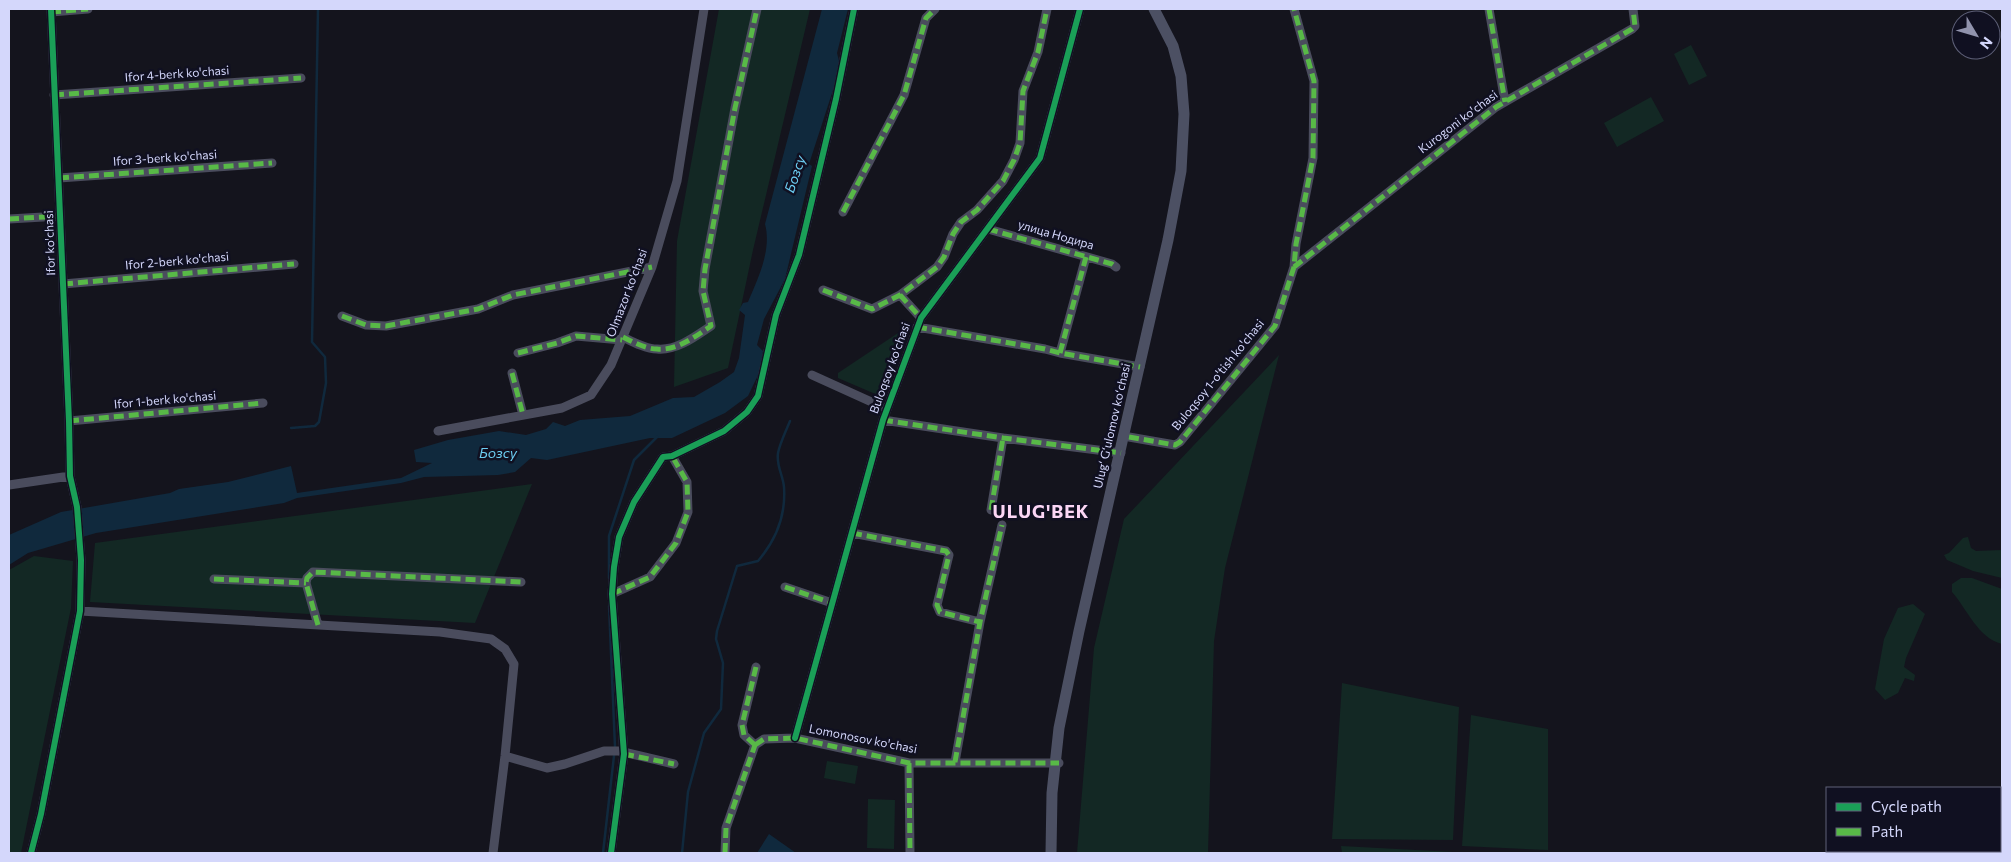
<svg xmlns="http://www.w3.org/2000/svg" width="2011" height="862" font-family="Commissioner,sans-serif">
<rect width="100%" height="100%" fill="#14141d"/>
<path fill="#132824" d="M719,9H810L753,250L728,368L674,387L677,241Z
M1691,45L1707,76L1689,85L1674,54Z
M1651,97L1664,121L1617,147L1604,123Z
M901,331L905,336L880,396L838,378V373Z
M1279,355L1225,568L1214,641L1208,853H1077L1094,648L1124,519Z
M532,484L475,623L90,602L95,543Z
M1968,537L1971,548L1976,551L2002,550V578L1973,571L1947,560L1944,555L1949,553L1963,538Z
M34,556L73,561L71,608L21,853H9V570Z
M1961,578H1972L2002,589V644C1978,638 1967,609 1952,592V584Z
M1913,604L1925,614L1906,658L1904,667L1915,675L1914,681L1905,678L1898,693L1885,700L1875,689L1884,639L1898,608Z
M1342,683L1459,707L1453,840L1332,839Z
M1471,715L1548,729V850L1462,846Z
M827,761L858,766L855,784L824,778Z
M868,799L895,800L894,849L867,848Z
M1341,846L1472,853H1342Z"/>
<path fill="#10293d" d="M822,9H848L837,53L839,61L834,87L809,164L812,166L785,279L764,319L757,345L763,351L760,371L748,396L725,413L672,438H650L547,460L531,458L515,472L498,475L424,477L401,483L297,498L284,503L96,533L28,553L9,565V535L61,512L170,493L179,489L228,482L291,466L297,493L401,478L432,463L416,462L414,450L448,440L499,431L526,435L546,429L553,422L565,426L580,420L630,416L673,398L694,397L720,382L734,372L739,358L745,315L739,310L743,303L748,302C758,278 772,250 765,224Z
M769,834L796,853H757Z"/>
<g fill="none" stroke-linecap="round" stroke-linejoin="round">
<path stroke="#10293d" stroke-width="2.5" d="M291,428L315,426L319,422L326,383L325,357L312,342L318,9
M609,578V536L634,460L657,437
M603,853L615,747L609,606
M682,853L688,792L704,733L721,709L723,663L716,639L717,631L737,566L758,561C776,540 786,515 784,487C783,475 776,466 778,453C780,443 786,431 790,421"/>
<path stroke="#4a4c5d" stroke-width="9" d="M1489,9L1505,102
M51,12L88,9
M54,95L301,78
M59,178L272,163
M843,212L904,95L926,18L935,9
M9,219L60,216
M988,229L1112,264L1116,267
M1294,267L1496,107L1632,29L1635,26L1633,9
M63,284L294,264
M823,290L872,309L900,295L937,267L944,257L953,234L961,222L977,210L1003,181L1014,160L1020,143L1023,91L1038,52L1047,9
M900,295L921,318
M342,316L366,325L386,326L478,309L513,295L652,267
M917,327L1045,349L1060,353L1140,367
M623,337C633,342 646,349 657,349C677,351 696,336 711,326L703,291L705,269L735,108L757,9
M518,353L557,343L576,336L622,340
M1060,353L1086,257
M512,373L523,415
M812,375L887,409
M883,420L1003,438L1121,453
M69,421L263,403
M438,431L562,408L591,395L611,365L652,267L677,181L704,9
M1129,437L1175,445L1180,442L1275,326L1294,267L1296,244L1313,158L1314,81L1294,9
M9,485L70,476
M991,510L1003,438
M852,533L946,551L949,555L937,605L940,612L980,622
M214,579L306,583
M785,587L832,603
M612,594L650,577L676,543L688,512L687,482L672,456
M80,611L440,632L491,639L505,649L514,664L505,756L493,853
M318,625L306,583L307,578L313,572L521,582
M795,738L883,420L921,318L1040,158L1080,9
M755,745L764,739L795,738L909,763H1059
M755,745L744,735L742,725L756,667
M505,756L547,768L565,764L604,751H619L674,764
M955,762L980,622L1002,525
M909,763L910,853
M31,853L41,814L80,611L81,560L77,507L70,476L69,421L51,9
M611,853L624,754L612,594L614,567L619,537L634,502L663,457L672,456L724,431L747,412L758,396L776,315L799,255L836,99L854,9
M725,853L726,828L755,745"/>
<path stroke="#4c5063" stroke-width="11" d="M1051,853L1052,793L1059,728L1079,631L1168,240L1181,171L1184,114L1181,76L1173,46L1154,9"/>
<path stroke="#58b947" stroke-width="5" stroke-dasharray="10 5" stroke-linecap="butt" d="M1489,9L1505,102
M51,12L88,9
M54,95L301,78
M59,178L272,163
M843,212L904,95L926,18L935,9
M9,219L60,216
M988,229L1112,264L1116,267
M1294,267L1496,107L1632,29L1635,26L1633,9
M63,284L294,264
M823,290L872,309L900,295L937,267L944,257L953,234L961,222L977,210L1003,181L1014,160L1020,143L1023,91L1038,52L1047,9
M900,295L921,318
M342,316L366,325L386,326L478,309L513,295L652,267
M917,327L1045,349L1060,353L1140,367
M623,337C633,342 646,349 657,349C677,351 696,336 711,326L703,291L705,269L735,108L757,9
M518,353L557,343L576,336L622,340
M1060,353L1086,257
M512,373L523,415
M883,420L1003,438L1121,453
M69,421L263,403
M1129,437L1175,445L1180,442L1275,326L1294,267L1296,244L1313,158L1314,81L1294,9
M991,510L1003,438
M852,533L946,551L949,555L937,605L940,612L980,622
M214,579L306,583
M785,587L832,603
M612,594L650,577L676,543L688,512L687,482L672,456
M318,625L306,583L307,578L313,572L521,582
M755,745L764,739L795,738L909,763H1059
M755,745L744,735L742,725L756,667
M624,754L674,764
M955,762L980,622L1002,525
M909,763L910,853
M725,853L726,828L755,745"/>
<defs>
<path id="cycleway" d="M795,738L883,420L921,318L1040,158L1080,9
M31,853L41,814L80,611L81,560L77,507L70,476L69,421L51,9
M611,853L624,754L612,594L614,567L619,537L634,502L663,457L672,456L724,431L747,412L758,396L776,315L799,255L836,99L854,9"/>
</defs>
<use href="#cycleway" stroke="#101021" stroke-width="9"/>
<use href="#cycleway" stroke="#1a9f57" stroke-width="6"/>
</g>
<g text-anchor="middle" stroke-width="5" stroke-linejoin="round" paint-order="stroke">
<g font-size="12" fill="#d4d7fb" stroke="#101021">
<text transform="translate(177 74) rotate(-4)" y="4">Ifor 4-berk ko'chasi</text>
<text transform="translate(1458 122) rotate(-37)" y="4">Kurogoni ko'chasi</text>
<text transform="translate(165 158) rotate(-4)" y="4">Ifor 3-berk ko'chasi</text>
<text transform="translate(1056 235) rotate(16)" y="4">улица Нодира</text>
<text transform="translate(50 243) rotate(-92)" y="4">Ifor ko'chasi</text>
<text transform="translate(177 261) rotate(-5)" y="4">Ifor 2-berk ko'chasi</text>
<text transform="translate(627 293) rotate(-69)" y="4">Olmazor ko'chasi</text>
<text transform="translate(890 368) rotate(-70)" y="4">Buloqsoy ko'chasi</text>
<text transform="translate(1218 375) rotate(-51)" y="4">Buloqsoy 1-o'tish ko'chasi</text>
<text transform="translate(165 400) rotate(-5)" y="4">Ifor 1-berk ko'chasi</text>
<text transform="translate(1112 426) rotate(-77)" y="4">Ulugʻ Gʻulomov koʻchasi</text>
<text transform="translate(863 739) rotate(11)" y="4">Lomonosov ko'chasi</text>
</g>
<g font-size="14" font-style="italic" fill="#6ccdf2" stroke="#101021">
<text transform="translate(795 174) rotate(-71)" y="5">Бозсу</text>
<text x="498" y="458">Бозсу</text>
</g>
<g font-size="18" font-weight="bold" letter-spacing="1" fill="#fbd6f5" stroke="#101021">
<text x="1041" y="518">ULUG'BEK</text>
</g>
</g>
<rect width="2011" height="862" fill="none" stroke="#d4d7fb" stroke-width="20"/>
<rect x="1826" y="787" width="175" height="65" fill="#101021" stroke="#5e6078"/>
<rect x="1836" y="803" width="25" height="8" fill="#1a9f57" stroke="#5e6078"/>
<text x="1871" y="812" font-size="15" fill="#d4d7fb">Cycle path</text>
<rect x="1836" y="828" width="25" height="8" fill="#58b947" stroke="#5e6078"/>
<text x="1871" y="837" font-size="15" fill="#d4d7fb">Path</text>
<g transform="translate(1976 35) rotate(128)"><circle r="24" fill="#101021" stroke="#5e6078"/>
<path d="M0-4L9 19L0 12L-9 19Z" fill="#9193ad"/>
<text y="-8" font-size="14" font-weight="bold" text-anchor="middle" fill="#d4d7fb">N</text>
</g>
</svg>
